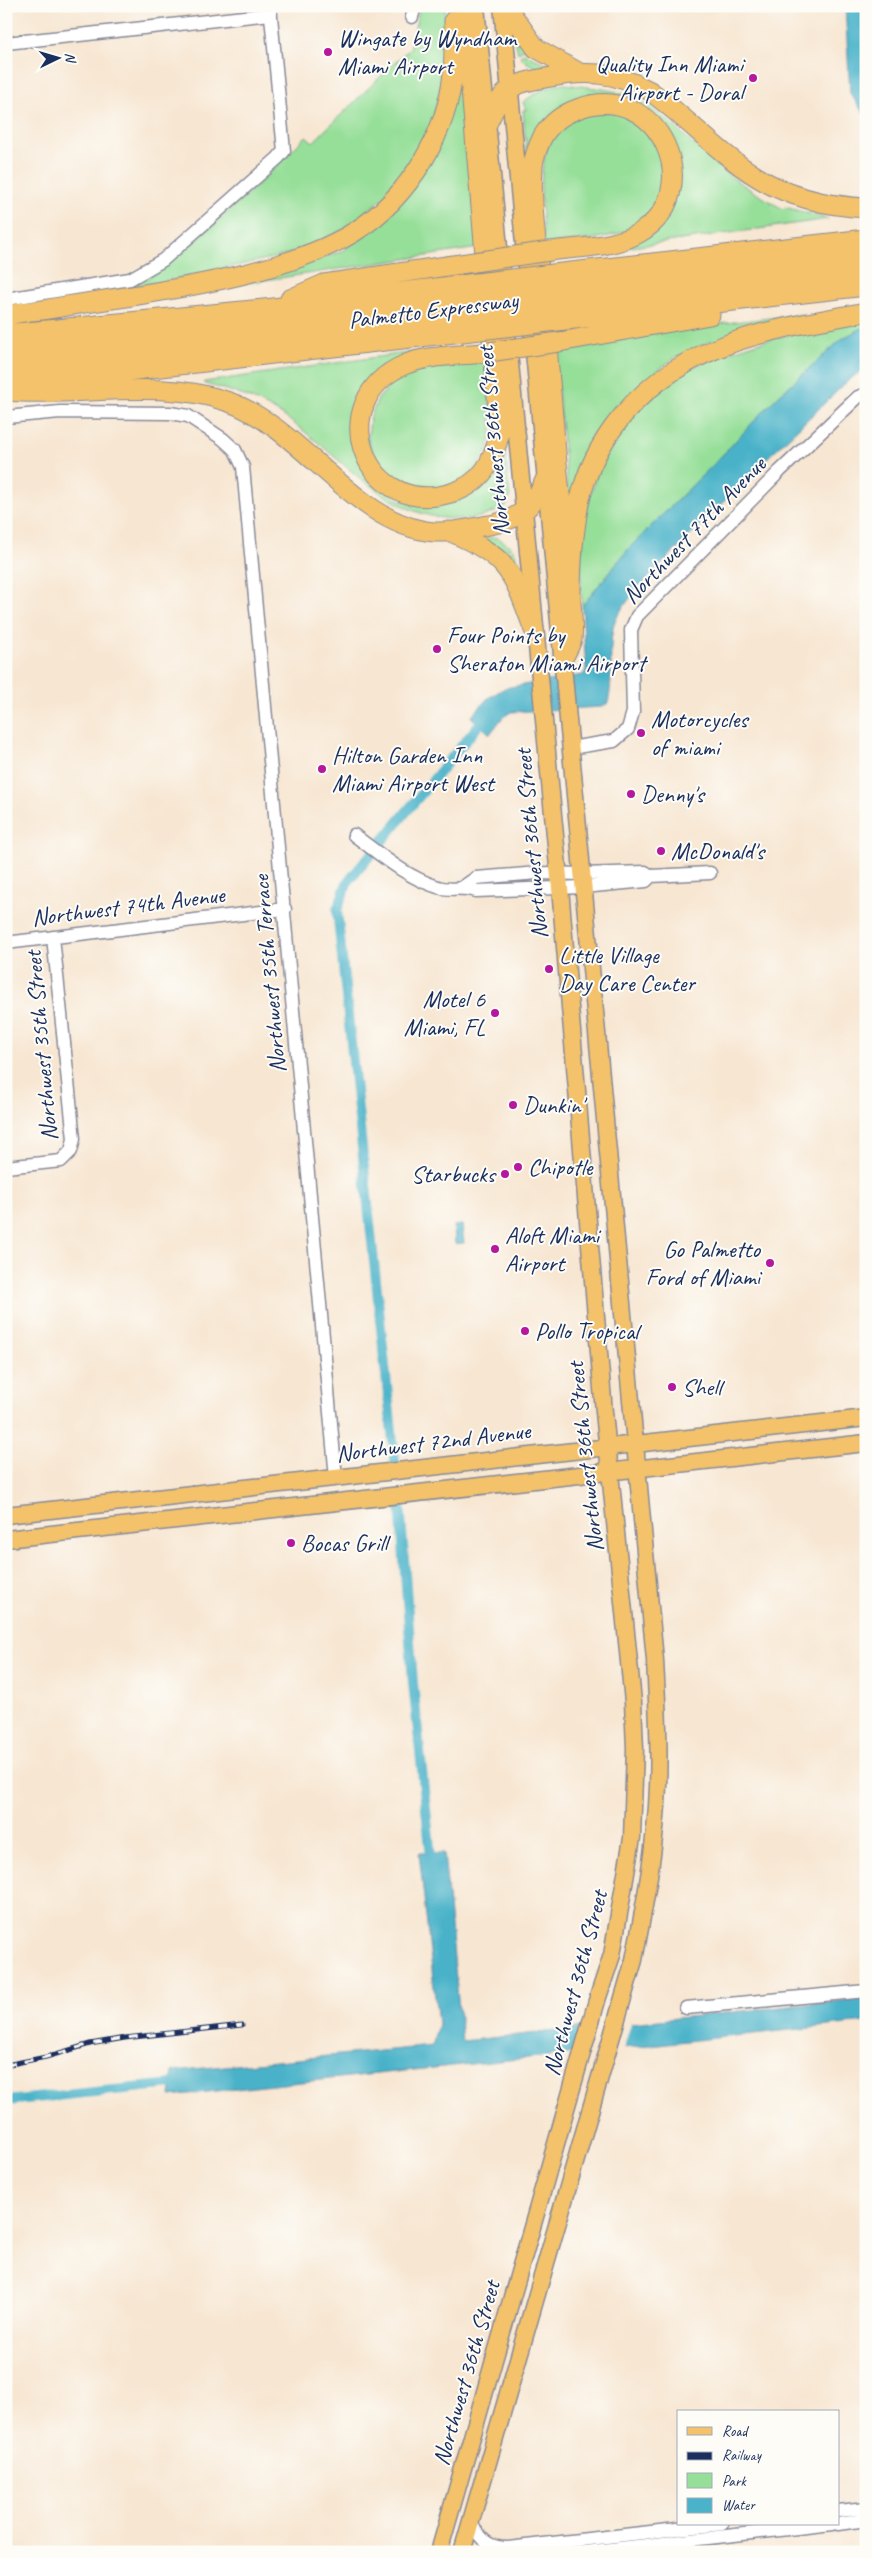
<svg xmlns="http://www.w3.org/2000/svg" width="872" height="2558" font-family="Caveat,sans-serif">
<rect width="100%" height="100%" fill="#fdfcf7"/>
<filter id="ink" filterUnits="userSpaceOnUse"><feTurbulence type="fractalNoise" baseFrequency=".02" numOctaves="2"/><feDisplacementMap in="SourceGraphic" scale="10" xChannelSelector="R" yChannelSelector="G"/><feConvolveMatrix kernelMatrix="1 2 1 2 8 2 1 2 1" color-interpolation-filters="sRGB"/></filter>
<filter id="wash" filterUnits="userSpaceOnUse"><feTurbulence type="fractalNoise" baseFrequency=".0096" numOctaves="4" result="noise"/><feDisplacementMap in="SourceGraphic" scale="20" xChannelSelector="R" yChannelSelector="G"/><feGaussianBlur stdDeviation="1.12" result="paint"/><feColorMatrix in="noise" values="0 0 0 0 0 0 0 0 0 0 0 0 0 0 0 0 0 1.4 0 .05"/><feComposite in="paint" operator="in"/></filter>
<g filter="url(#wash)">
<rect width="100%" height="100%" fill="#f7e6d1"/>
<path fill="#96df99" stroke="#58877c" d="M420,6H445L446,60L433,121L418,154L390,192L349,227L290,254L134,288C195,241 254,192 306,136L313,142L410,48Z
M513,32L530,52L523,49L518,53Z
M524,53L550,66C540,71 527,65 520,56Z
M458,81L462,83L478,248L207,289L267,275L343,251L400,201Z
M565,84C590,88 617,88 640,101C668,116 691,144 716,165C737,182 760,196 783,209L785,207L828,219L625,248L653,233L676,150L599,96L527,158L523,110H526L523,102C537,92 549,85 565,84Z
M608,112C622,114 638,120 648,131C672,158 668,204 637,225C612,241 573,240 544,244C542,202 529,134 581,116C589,113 599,113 608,112Z
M805,314L706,343L673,359L647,379L621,406L569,505L554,348L691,327Z
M866,320V326L843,338L775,399L714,464L630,547L582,606C577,520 589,451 657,393C666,386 674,377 683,371C691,367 700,364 708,361C758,339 812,329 866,320Z
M419,351L355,413L395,498C422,508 453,510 477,490C488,480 497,460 505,448L510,498L507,501L508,504C491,516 476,519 455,519C383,517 338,452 282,415C258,399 232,391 205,384L204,382Z
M486,359L492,431L488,449L476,468L458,483L436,490L395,481L377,463L368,441L370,418L378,399L394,380L418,369Z
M483,537L498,538L512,547L507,550L500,547L497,549L483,540Z
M514,549L519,572H516L501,550L507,554Z"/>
<path fill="#4ab2c9" stroke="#327094" d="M845,6H866V117L850,93Z
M866,326V368L851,378L765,460L635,591C627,603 616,614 613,628C608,653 614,678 608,703L602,707L511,712L503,717L490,734L471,717L488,698L505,688L583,675L586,670L582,606L630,547L714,464L775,399L843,338Z
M462,1225L464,1243L455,1244L454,1226Z
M419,1853H444L462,2041L866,1998V2022L170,2096L173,2071L432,2046L438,2024Z"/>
<path fill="#f7e6d1" d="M632,2020L623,2050L573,2056L582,2026Z"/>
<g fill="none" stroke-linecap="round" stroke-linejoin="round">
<path stroke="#4ab2c9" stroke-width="10" d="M395,1461L337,910L347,883L488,714
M400,1504L413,1683L432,1867
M6,2101L183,2083"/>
</g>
</g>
<g filter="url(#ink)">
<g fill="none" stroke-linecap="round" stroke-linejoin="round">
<defs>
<path id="minor" d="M412,17L415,6
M6,43L271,14
M6,299L130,279L163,260L278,158L284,151L270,6
M6,417L60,412L170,413L188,416L223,439L235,450L243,467L336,1478
M570,748L614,741L628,729L633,712L631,630L637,616L780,471L858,397L866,394
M354,835C381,855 406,877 438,887C449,891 461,886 476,891L583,887L646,881L651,876
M463,887L476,878L538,873L582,874L645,872L651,876L710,873
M6,943L285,909
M6,1167L61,1161L71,1151L74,1139L53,937
M686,2008L866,1991
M838,2511L866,2508
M471,2524C482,2540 488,2548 508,2548L722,2524
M838,2524L866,2520
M585,2552L832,2524"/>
<path id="major" d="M6,1515L866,1418
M6,1539L866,1443
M439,2552L598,1997L612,1955L632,1838L635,1749L633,1702L604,1412L560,888L476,6
M462,2552L634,1960C645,1903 656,1845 658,1786C660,1744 657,1702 655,1660L502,6"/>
<path id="highway" d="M464,6L500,432C493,462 482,484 451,493C364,519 322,401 404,365C427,355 457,356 482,353
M506,6L536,48L578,72
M488,122C493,111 499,98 509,90C519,82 533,80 545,78C586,70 613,71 650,91C687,118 718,153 757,177C789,197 828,206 866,208
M550,251C579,247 613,248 639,233C709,193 659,80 580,108C565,113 551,123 543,136C538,146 534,156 533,166C530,215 541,275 545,324C553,407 557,492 571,575
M553,274L866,239
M554,289L866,255
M290,299L324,284L474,262
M555,304L866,268
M6,316C18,312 31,311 43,310C71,305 98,301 126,297C194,286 283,271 344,238C401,207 443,144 452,81C455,61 454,40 454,20
M557,321L866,286
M6,334L273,308L476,283
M559,342L710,315
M6,350L477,298
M6,367L479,312
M15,384L480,330
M6,391C79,398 158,377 229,402C304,429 354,525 434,532C450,533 467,529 483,526C514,522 533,510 545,480
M449,531C509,558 512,570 534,630
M562,660C565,654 570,646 572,639C574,626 571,611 571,598C571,573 572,547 576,522C580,488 592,457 613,428C674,343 769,330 866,312"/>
</defs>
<use href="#minor" stroke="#898a98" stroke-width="15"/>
<use href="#major" stroke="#898a98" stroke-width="19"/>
<use href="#highway" stroke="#898a98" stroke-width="21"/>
<use href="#minor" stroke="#fff" stroke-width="12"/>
<use href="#major" stroke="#f3c26a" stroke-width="16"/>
<use href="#highway" stroke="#f3c26a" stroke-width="19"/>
<defs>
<path id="rail" d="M6,2065L46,2057L90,2044L125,2038L242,2025"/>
</defs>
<use href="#rail" stroke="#1b2f5e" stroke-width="5"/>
<use href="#rail" stroke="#fdfcf7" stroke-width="3" stroke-dasharray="9" stroke-linecap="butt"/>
<defs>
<path id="highway-bridge" d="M474,262L550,251
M476,283L553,274
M477,298L554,289
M479,312L555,304
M480,330L557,321
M482,353L559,342"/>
</defs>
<use href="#highway-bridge" stroke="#898a98" stroke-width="21" stroke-linecap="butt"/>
<use href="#highway-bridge" stroke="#f3c26a" stroke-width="19"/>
</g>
</g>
<g fill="#b5179e" stroke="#fdfcf7" stroke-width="2">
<circle cx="328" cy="52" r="5"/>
<circle cx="753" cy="78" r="5"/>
<circle cx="437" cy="649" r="5"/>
<circle cx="641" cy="733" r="5"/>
<circle cx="322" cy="769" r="5"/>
<circle cx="631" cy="794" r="5"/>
<circle cx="661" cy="851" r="5"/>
<circle cx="549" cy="969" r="5"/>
<circle cx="495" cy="1013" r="5"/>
<circle cx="513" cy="1105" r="5"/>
<circle cx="518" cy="1167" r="5"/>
<circle cx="505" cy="1174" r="5"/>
<circle cx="495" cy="1249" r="5"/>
<circle cx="770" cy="1263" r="5"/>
<circle cx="525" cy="1331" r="5"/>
<circle cx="672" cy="1387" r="5"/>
<circle cx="291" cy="1543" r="5"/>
</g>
<g text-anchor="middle" stroke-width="4" stroke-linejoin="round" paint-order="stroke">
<g font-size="24" fill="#1b2f5e" stroke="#fdfcf7" text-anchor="start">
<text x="338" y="46">Wingate by Wyndham<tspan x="338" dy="28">Miami Airport</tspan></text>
<text x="743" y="72" text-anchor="end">Quality Inn Miami<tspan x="743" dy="28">Airport - Doral</tspan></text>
<text x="447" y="643">Four Points by<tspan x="447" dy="28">Sheraton Miami Airport</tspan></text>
<text x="651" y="727">Motorcycles<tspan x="651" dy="28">of miami</tspan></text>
<text x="332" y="763">Hilton Garden Inn<tspan x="332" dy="28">Miami Airport West</tspan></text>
<text x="641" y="802">Denny's</text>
<text x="671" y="859">McDonald's</text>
<text x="559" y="963">Little Village<tspan x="559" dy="28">Day Care Center</tspan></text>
<text x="485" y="1007" text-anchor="end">Motel 6<tspan x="485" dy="28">Miami, FL</tspan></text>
<text x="523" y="1113">Dunkin'</text>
<text x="528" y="1175">Chipotle</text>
<text x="495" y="1182" text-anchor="end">Starbucks</text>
<text x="505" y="1243">Aloft Miami<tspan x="505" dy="28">Airport</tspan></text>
<text x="760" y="1257" text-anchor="end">Go Palmetto<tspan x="760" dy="28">Ford of Miami</tspan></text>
<text x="535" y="1339">Pollo Tropical</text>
<text x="682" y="1395">Shell</text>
<text x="301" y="1551">Bocas Grill</text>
</g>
<g font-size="24" fill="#1b2f5e" stroke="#fdfcf7">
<text transform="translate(433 310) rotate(-7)" y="8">Palmetto Expressway</text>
<text transform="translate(493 441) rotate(-95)" y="8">Northwest 36th Street</text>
<text transform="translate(694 530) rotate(-46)" y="8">Northwest 77th Avenue</text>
<text transform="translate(531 844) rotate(-95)" y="8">Northwest 36th Street</text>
<text transform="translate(128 906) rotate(-7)" y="8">Northwest 74th Avenue</text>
<text transform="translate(269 974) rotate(-95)" y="8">Northwest 35th Terrace</text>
<text transform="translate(41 1046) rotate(-95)" y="8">Northwest 35th Street</text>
<text transform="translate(433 1442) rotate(-7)" y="8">Northwest 72nd Avenue</text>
<text transform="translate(585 1457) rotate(-96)" y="8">Northwest 36th Street</text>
<text transform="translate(575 1983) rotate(-75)" y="8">Northwest 36th Street</text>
<text transform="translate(466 2373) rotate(-74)" y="8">Northwest 36th Street</text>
</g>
</g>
<rect width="872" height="2558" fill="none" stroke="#fdfcf7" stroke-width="25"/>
<rect x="677" y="2410" width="162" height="115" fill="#fdfcf7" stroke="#a3aaba"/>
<rect x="687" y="2427" width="25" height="8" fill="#f3c26a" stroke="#a3aaba"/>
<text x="722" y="2436" font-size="15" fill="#1b2f5e">Road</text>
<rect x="687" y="2452" width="25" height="8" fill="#1b2f5e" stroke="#a3aaba"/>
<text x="722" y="2460" font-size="15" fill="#1b2f5e">Railway</text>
<rect x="687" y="2473" width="25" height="15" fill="#96df99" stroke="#a3aaba"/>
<text x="722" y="2486" font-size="15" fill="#1b2f5e">Park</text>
<rect x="687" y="2498" width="25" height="15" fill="#4ab2c9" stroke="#a3aaba"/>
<text x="722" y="2510" font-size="15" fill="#1b2f5e">Water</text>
<g transform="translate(58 58) rotate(85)" stroke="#fdfcf7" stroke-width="4" paint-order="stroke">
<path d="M0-4L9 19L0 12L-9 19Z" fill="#1b2f5e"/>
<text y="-8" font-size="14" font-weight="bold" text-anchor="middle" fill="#1b2f5e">N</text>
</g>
</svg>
